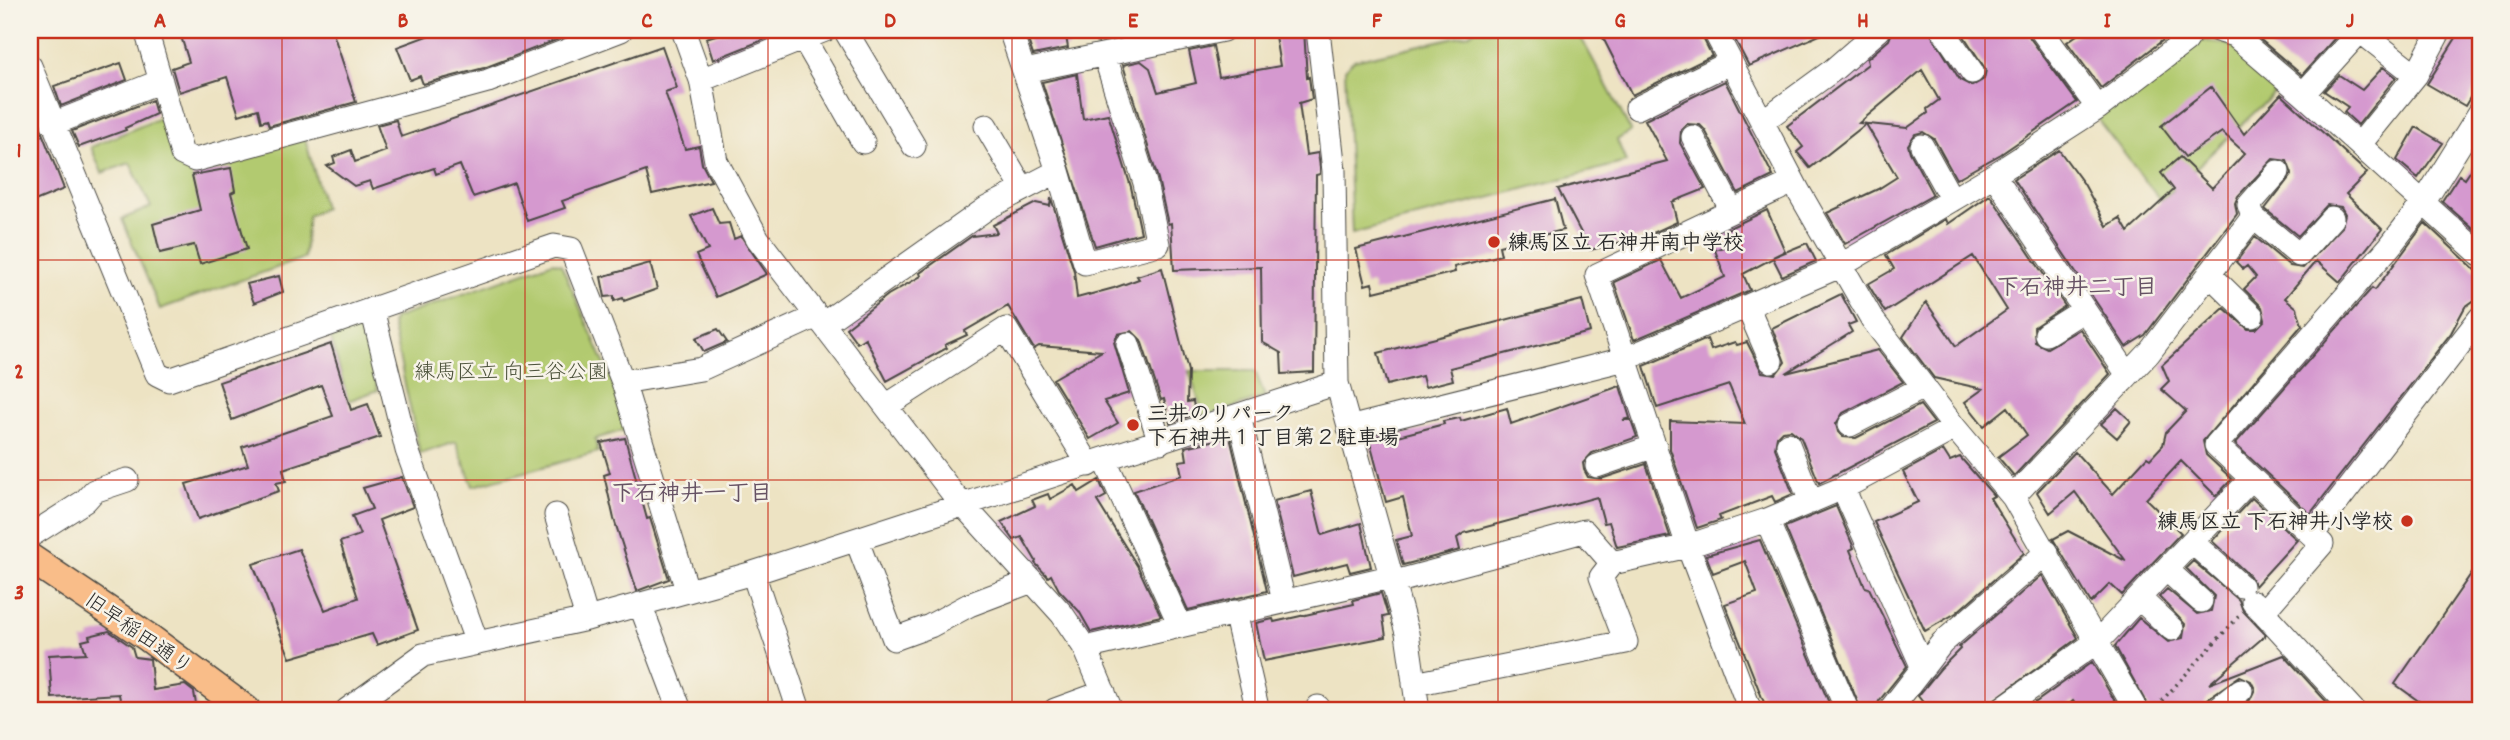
<svg xmlns="http://www.w3.org/2000/svg" width="2510" height="740" font-family="Dekko,'Klee One',sans-serif">
<rect width="100%" height="100%" fill="#f7f3e8"/>
<filter id="ink" filterUnits="userSpaceOnUse"><feTurbulence type="fractalNoise" baseFrequency=".0143" numOctaves="2"/><feDisplacementMap in="SourceGraphic" scale="14" xChannelSelector="R" yChannelSelector="G"/><feConvolveMatrix kernelMatrix="1 2 1 2 8 2 1 2 1" color-interpolation-filters="sRGB"/></filter>
<filter id="wash" filterUnits="userSpaceOnUse"><feTurbulence type="fractalNoise" baseFrequency=".00686" numOctaves="4" result="noise"/><feDisplacementMap in="SourceGraphic" scale="28" xChannelSelector="R" yChannelSelector="G"/><feGaussianBlur stdDeviation="1.57" result="paint"/><feColorMatrix in="noise" values="0 0 0 0 0 0 0 0 0 0 0 0 0 0 0 0 0 1.4 0 .05"/><feComposite in="paint" operator="in"/></filter>
<g filter="url(#wash)">
<rect width="100%" height="100%" fill="#ede3c3"/>
<path fill="#b2ca6f" stroke="#6e7a4d" stroke-width="2" d="M1474,30H1577L1631,131L1617,140L1626,162L1352,234L1345,69L1354,60L1469,34Z
M2195,39L2231,45L2278,90L2161,201L2095,116Z
M162,117L179,162L305,138L324,208L308,216L304,258L160,309L122,219L151,207L130,163L102,173L91,147Z
M553,262L561,264L613,383L628,429L595,439L598,452L473,486L456,442L420,454L392,324L393,319Z
M361,318L378,390L348,401L329,331Z
M1189,371H1255L1265,397L1204,417Z"/>
<g id="blocks">
<path fill="#d599cf" fill-rule="evenodd" d="M179,30H332L356,102L269,126L267,120L261,122L258,109L239,115L227,77L179,92L172,68L189,62Z
M443,30H582L484,68L423,84L420,76L410,80L397,47Z
M732,30H788L713,60L706,38Z
M1030,30H1065L1068,48L1033,55L1027,37L1031,36Z
M1274,30H1304L1307,78L1309,77L1312,99L1299,103L1306,155L1318,153L1320,167V174L1316,175L1314,372L1282,374L1281,353L1262,342L1261,267L1174,270L1171,223L1168,224L1158,179L1123,65L1141,61L1150,68L1158,92L1196,83L1189,51L1213,46L1219,77L1280,66Z
M1599,30H1637L1640,37L1655,30H1699L1712,56L1632,95Z
M1730,30H1831L1749,66Z
M1893,30H1929L1960,80L1972,86L1984,79L1986,70L1960,30H2027L2030,38L2077,102L2001,154L1956,179L1934,139L1923,132L1915,134L1908,145L1910,152L1933,195L1845,244L1827,213L1878,189L1897,177L1866,124L1810,168L1797,152L1803,147L1787,126L1868,64L1867,59L1889,40ZM1922,70L1939,100L1927,109L1928,113L1907,128L1859,123Z
M2084,30H2176L2101,88L2067,42Z
M2249,30H2342L2302,75Z
M2461,30H2480V81L2465,106L2427,84Z
M662,46L677,88L665,92L685,149L699,146L702,164L711,181L652,194L646,171L562,201L565,208L527,221L514,183L473,197L460,165L436,174L434,168L373,189L370,181L354,186L327,166L335,163L333,157L351,150L355,162L386,151L377,125L396,120L401,137Z
M121,63L127,80L61,106L54,86Z
M2383,67L2396,77L2358,125L2344,112L2348,107L2324,91L2339,75L2362,90Z
M1077,74L1083,119L1108,114L1131,187L1141,233L1095,246L1042,82Z
M1725,81L1773,176L1738,193L1705,130L1700,125L1687,124L1681,130L1680,143L1705,189L1672,202L1677,222L1649,235L1590,250L1558,189L1667,161L1645,120Z
M2211,87L2244,134L2281,94L2367,173L2346,194L2382,229L2340,282L2316,261L2285,298L2297,308L2302,325L2203,441L2206,455L2232,479L2216,496L2181,461L2146,499L2181,533L2122,595L2110,584L2091,603L2053,539L2068,531L2126,561L2075,492L2050,513L2037,492L2075,452L2113,494L2147,457L2150,459L2163,445L2166,432L2186,411L2161,389L2169,381L2162,365L2224,308L2248,329H2256L2265,320L2262,307L2244,289L2256,277L2247,266L2243,269L2236,262L2255,237L2290,266L2303,268L2342,227L2345,214L2341,207L2327,205L2298,236L2265,209L2292,174L2287,161L2273,159L2238,196L2235,203L2237,214L2145,335L2126,347L2014,179L2059,150L2084,184L2107,226L2120,218L2128,232L2174,190L2161,173L2180,157L2212,188L2245,153L2222,132L2185,157L2161,126Z
M152,100L156,114L125,128L126,130L79,147L72,131Z
M30,102L64,189L30,203Z
M2416,127L2443,143L2418,178L2397,160Z
M2480,157V235L2442,201L2459,175L2465,179Z
M231,168L235,191L231,193L247,249L200,264L194,245L160,253L153,224L200,210L192,175Z
M1990,195L2065,306L2034,327L2035,342L2047,348L2080,329L2110,374L2014,476L1998,457L2027,435L2008,407L1984,426L1965,402L1983,389L1934,378L1903,337L1926,302L1956,346L2007,310L1973,256L1885,312L1868,284L1894,269L1886,255L1946,219L1948,224Z
M1051,198L1074,271L1077,298L1114,288L1139,279L1137,276L1162,268L1188,371L1187,402L1193,401L1195,414L1170,423L1164,399L1161,400L1141,340L1132,331L1118,334L1114,342L1129,393L1104,401L1118,423L1090,439L1053,379L1102,351L1039,346L1034,349L1008,306L965,331L967,335L945,345L947,348L887,381L865,338L857,343L846,328L888,295L921,276L920,273L972,236L997,233L993,225L1036,203L1050,206Z
M1555,199L1563,230L1499,246L1501,255L1454,267L1455,272L1374,292L1372,283L1365,285L1356,249Z
M712,208L719,224L729,223L734,239L741,236L767,274L716,297L696,255L708,250L691,216Z
M1767,210L1785,251L1773,257L1807,243L1816,261L1782,276L1773,258L1743,274L1750,290L1634,340L1614,282L1661,260L1681,298L1725,277L1715,250L1731,244L1723,231Z
M2425,223L2480,274V296L2465,307L2451,333L2310,514L2235,444L2372,288L2375,290Z
M650,263L657,289L624,301L623,298L614,301V296L605,297L601,277Z
M279,276L283,292L254,303L247,284Z
M1841,294L1856,322L1848,325L1852,332L1786,373L1878,350L1903,382L1843,413L1836,424L1838,432L1843,437L1856,438L1920,405L1934,423L1819,483L1801,438L1791,430L1782,431L1777,436L1775,448L1793,494L1775,502L1772,496L1719,516L1721,520L1697,528L1670,449V421L1745,424L1729,385L1657,408L1644,366L1707,339L1711,350L1735,342L1737,345L1747,342L1762,372L1776,374L1785,362L1772,328Z
M1582,300L1590,332L1450,368L1453,380L1425,387L1422,376L1387,385L1378,353Z
M718,329L727,342L704,352L696,338Z
M331,344L351,410L368,404L380,437L283,469L286,481L276,483L279,491L198,519L186,484L248,465L242,447L333,416L321,385L232,420L219,382Z
M1620,386L1630,418L1623,420H1631L1637,437L1592,453L1583,463L1584,470L1588,477L1601,479L1646,464L1670,536L1617,547L1609,522L1604,523L1597,497L1464,533L1457,538L1460,550L1403,565L1396,540L1412,536L1403,497L1386,502L1369,439L1397,430L1398,436L1444,424L1443,421L1460,418L1461,421L1507,408L1511,424Z
M2117,408L2131,421L2117,438L2101,424Z
M1230,437L1267,591L1188,610L1134,491L1182,475L1179,461L1187,460L1185,447Z
M625,438L647,519L650,518L669,579L637,591L614,519L604,475L610,473L601,443Z
M1943,450L1950,461L1960,457L1994,496L1990,498L2024,553L1956,613L1925,631L1874,522L1918,502L1903,472Z
M402,477L413,507L379,520L418,630L377,645L372,634L290,658L253,564L299,549L325,610L358,598L340,542L360,535L352,516L372,509L363,488Z
M1099,480L1106,496L1097,501L1138,567L1161,616L1091,632L1079,611L1059,590L1051,575L1048,577L1035,563L1036,561L1022,537L1014,540L1001,522L1035,506L1032,500L1048,494L1050,499L1075,485L1079,492Z
M1311,491L1322,535L1361,523L1371,567L1350,572L1347,563L1293,577L1274,501Z
M2252,498L2297,540L2255,586L2250,576L2212,541Z
M1836,506L1854,548L1850,550L1865,587L1869,588L1907,666L1879,701L1876,710H1861L1785,527Z
M1760,540L1832,710H1767L1725,604L1757,593L1745,561L1713,573L1706,555Z
M2193,561L2239,600L2243,611L2266,635L2209,684L2284,655L2334,710H2238L2250,700L2255,689L2251,681L2240,676L2207,699L2202,710H2150L2115,646L2139,618L2168,642L2183,638L2185,624L2159,597L2167,589L2197,614L2211,611L2214,596L2186,568Z
M2480,561V710H2431L2395,684Z
M2042,575L2078,638L1980,710H1929L1918,696L1940,669L1960,649L1959,647Z
M1381,593L1388,616L1383,617L1386,637L1264,661L1256,623L1273,619L1274,622L1354,604L1353,600Z
M109,631L132,647L135,657L150,659L153,690L185,685L194,692L197,710H122L119,694L52,698L49,655L86,653L82,641L90,639L89,636Z
M2092,662L2120,710H2080L2073,701L2063,710H2036L2032,705Z"/>
</g>
</g>
<g filter="url(#ink)">
<use href="#blocks" fill-opacity="0" stroke="#484742" stroke-width="2"/>
<g fill="none" stroke-linecap="round" stroke-linejoin="round">
<defs>
<path id="minor" d="M146,30L182,154L195,160L488,81L621,30
M683,30L701,80L716,161L758,239L954,495L1062,614L1085,648L1111,710
M845,30L914,146
M1318,30L1334,171L1337,383L1407,633L1418,710
M1714,30L1799,192L1872,319L1955,428L2013,497L2136,710
M1943,30L1972,72
M2041,30L2098,108
M2217,30L2234,35L2303,94L2480,254
M804,39L863,142
M30,66L157,374L169,380L554,246L571,249L623,382L687,590
M1025,71L1223,30
M701,80L825,30
M2303,94L2360,31L2416,75
M1637,108L1731,62
M1763,121L1833,70L1879,30
M53,124L161,81
M986,126L1023,189
M1693,137L1732,211
M2360,144L2416,75L2440,30
M1922,146L1952,200
M1058,171L1085,263L1158,244L1145,183L1105,56
M2278,172L2249,205L2253,217L2299,255L2332,218
M1994,175L2128,375
M2209,274L2252,316
M1748,308L1771,361
M372,309L407,450L477,643
M823,324L987,208L1058,171L1010,30
M2046,334L2084,310
M1128,344L1160,442
M623,382L701,369L817,316
M886,406L1006,329L1089,465
M1239,416L1284,601
M1850,425L1924,387
M1349,428L1625,359L1840,266L1994,175L2098,108L2186,41L2193,30
M1788,444L1811,502
M1105,460L1180,625
M1597,466L1655,446
M1843,488L1923,668
M2013,497L2149,353L2253,217
M556,515L587,619
M1767,520L1847,710
M2312,535L2216,445L2390,246L2424,202L2480,112
M30,536L85,501L94,491L127,480
M857,541L894,639L930,626L969,605L1032,581
M2192,542L2241,586
M2166,569L2201,601
M753,573L799,710
M1391,583L1584,531L1612,563L1688,546L1767,520L1843,488L1955,428
M2139,598L2172,629
M2253,602L2263,612L2322,544L2312,535L2480,318
M640,604L680,710
M1235,612L1256,703
M2263,612L2353,710
M1085,648L1390,577
M1414,684L1626,642L1601,577L1612,563
M1318,707V710
M347,710L423,655L587,619L753,573L1337,383
M1055,710L1104,692
M1750,710L1688,546L1597,275L1793,182
M1890,710L1942,643L2047,552
M2000,710L2099,640L2250,480
M2216,710L2241,690"/>
<path id="major" d="M30,558L149,638L246,710"/>
</defs>
<use href="#minor" stroke="#484742" stroke-width="25"/>
<use href="#major" stroke="#484742" stroke-width="31"/>
<path stroke="#484742" stroke-width="3.5" stroke-dasharray="2 5" stroke-linecap="butt" d="M2157,706L2239,616"/>
<use href="#minor" stroke="#fff" stroke-width="23"/>
<use href="#major" stroke="#f9bd89" stroke-width="28"/>
</g>
</g>
<path fill="none" stroke="#c8321e" stroke-width="2" stroke-opacity="0.55" d="M282,30V710M525,30V710M768,30V710M1012,30V710M1255,30V710M1498,30V710M1742,30V710M1985,30V710M2228,30V710M30,260H2480M30,480H2480"/>
<g fill="#c8321e" stroke="#f7f3e8" stroke-width="2.5">
<circle cx="1494" cy="242" r="7"/>
<circle cx="1133" cy="425" r="7"/>
<circle cx="2407" cy="521" r="7"/>
</g>
<g text-anchor="middle" stroke-width="5" stroke-linejoin="round" paint-order="stroke">
<g font-size="21" font-weight="bold" fill="#2b2b2b" stroke="#f7f3e8" text-anchor="start">
<text x="1508" y="249">練馬区立 石神井南中学校</text>
<text x="1147" y="420">三井のリパーク<tspan x="1147" dy="24">下石神井１丁目第２駐車場</tspan></text>
<text x="2393" y="528" text-anchor="end">練馬区立 下石神井小学校</text>
</g>
<g font-size="21" fill="#4d533c" stroke="#f7f3e8">
<text x="511" y="378">練馬区立 向三谷公園</text>
</g>
<g font-size="21" fill="#2b2b2b" stroke="#f7f3e8">
<text transform="translate(139 633) rotate(35)" y="7">旧早稲田通り</text>
</g>
<g font-size="23" font-weight="bold" fill="#665264" stroke="#f7f3e8">
<text x="2077" y="294">下石神井二丁目</text>
<text x="692" y="500">下石神井一丁目</text>
</g>
</g>
<rect width="2510" height="740" fill="none" stroke="#f7f3e8" stroke-width="77"/>
<rect x="38" y="38" width="2434" height="664" fill="none" stroke="#c8321e" stroke-width="2.5"/>
<g font-size="23" text-anchor="middle" font-weight="bold" fill="#c8321e">
<text x="160" y="27">A</text>
<text x="403" y="27">B</text>
<text x="647" y="27">C</text>
<text x="890" y="27">D</text>
<text x="1133" y="27">E</text>
<text x="1377" y="27">F</text>
<text x="1620" y="27">G</text>
<text x="1863" y="27">H</text>
<text x="2107" y="27">I</text>
<text x="2350" y="27">J</text>
<text x="19" y="157">1</text>
<text x="19" y="378">2</text>
<text x="19" y="599">3</text>
</g>
</svg>
